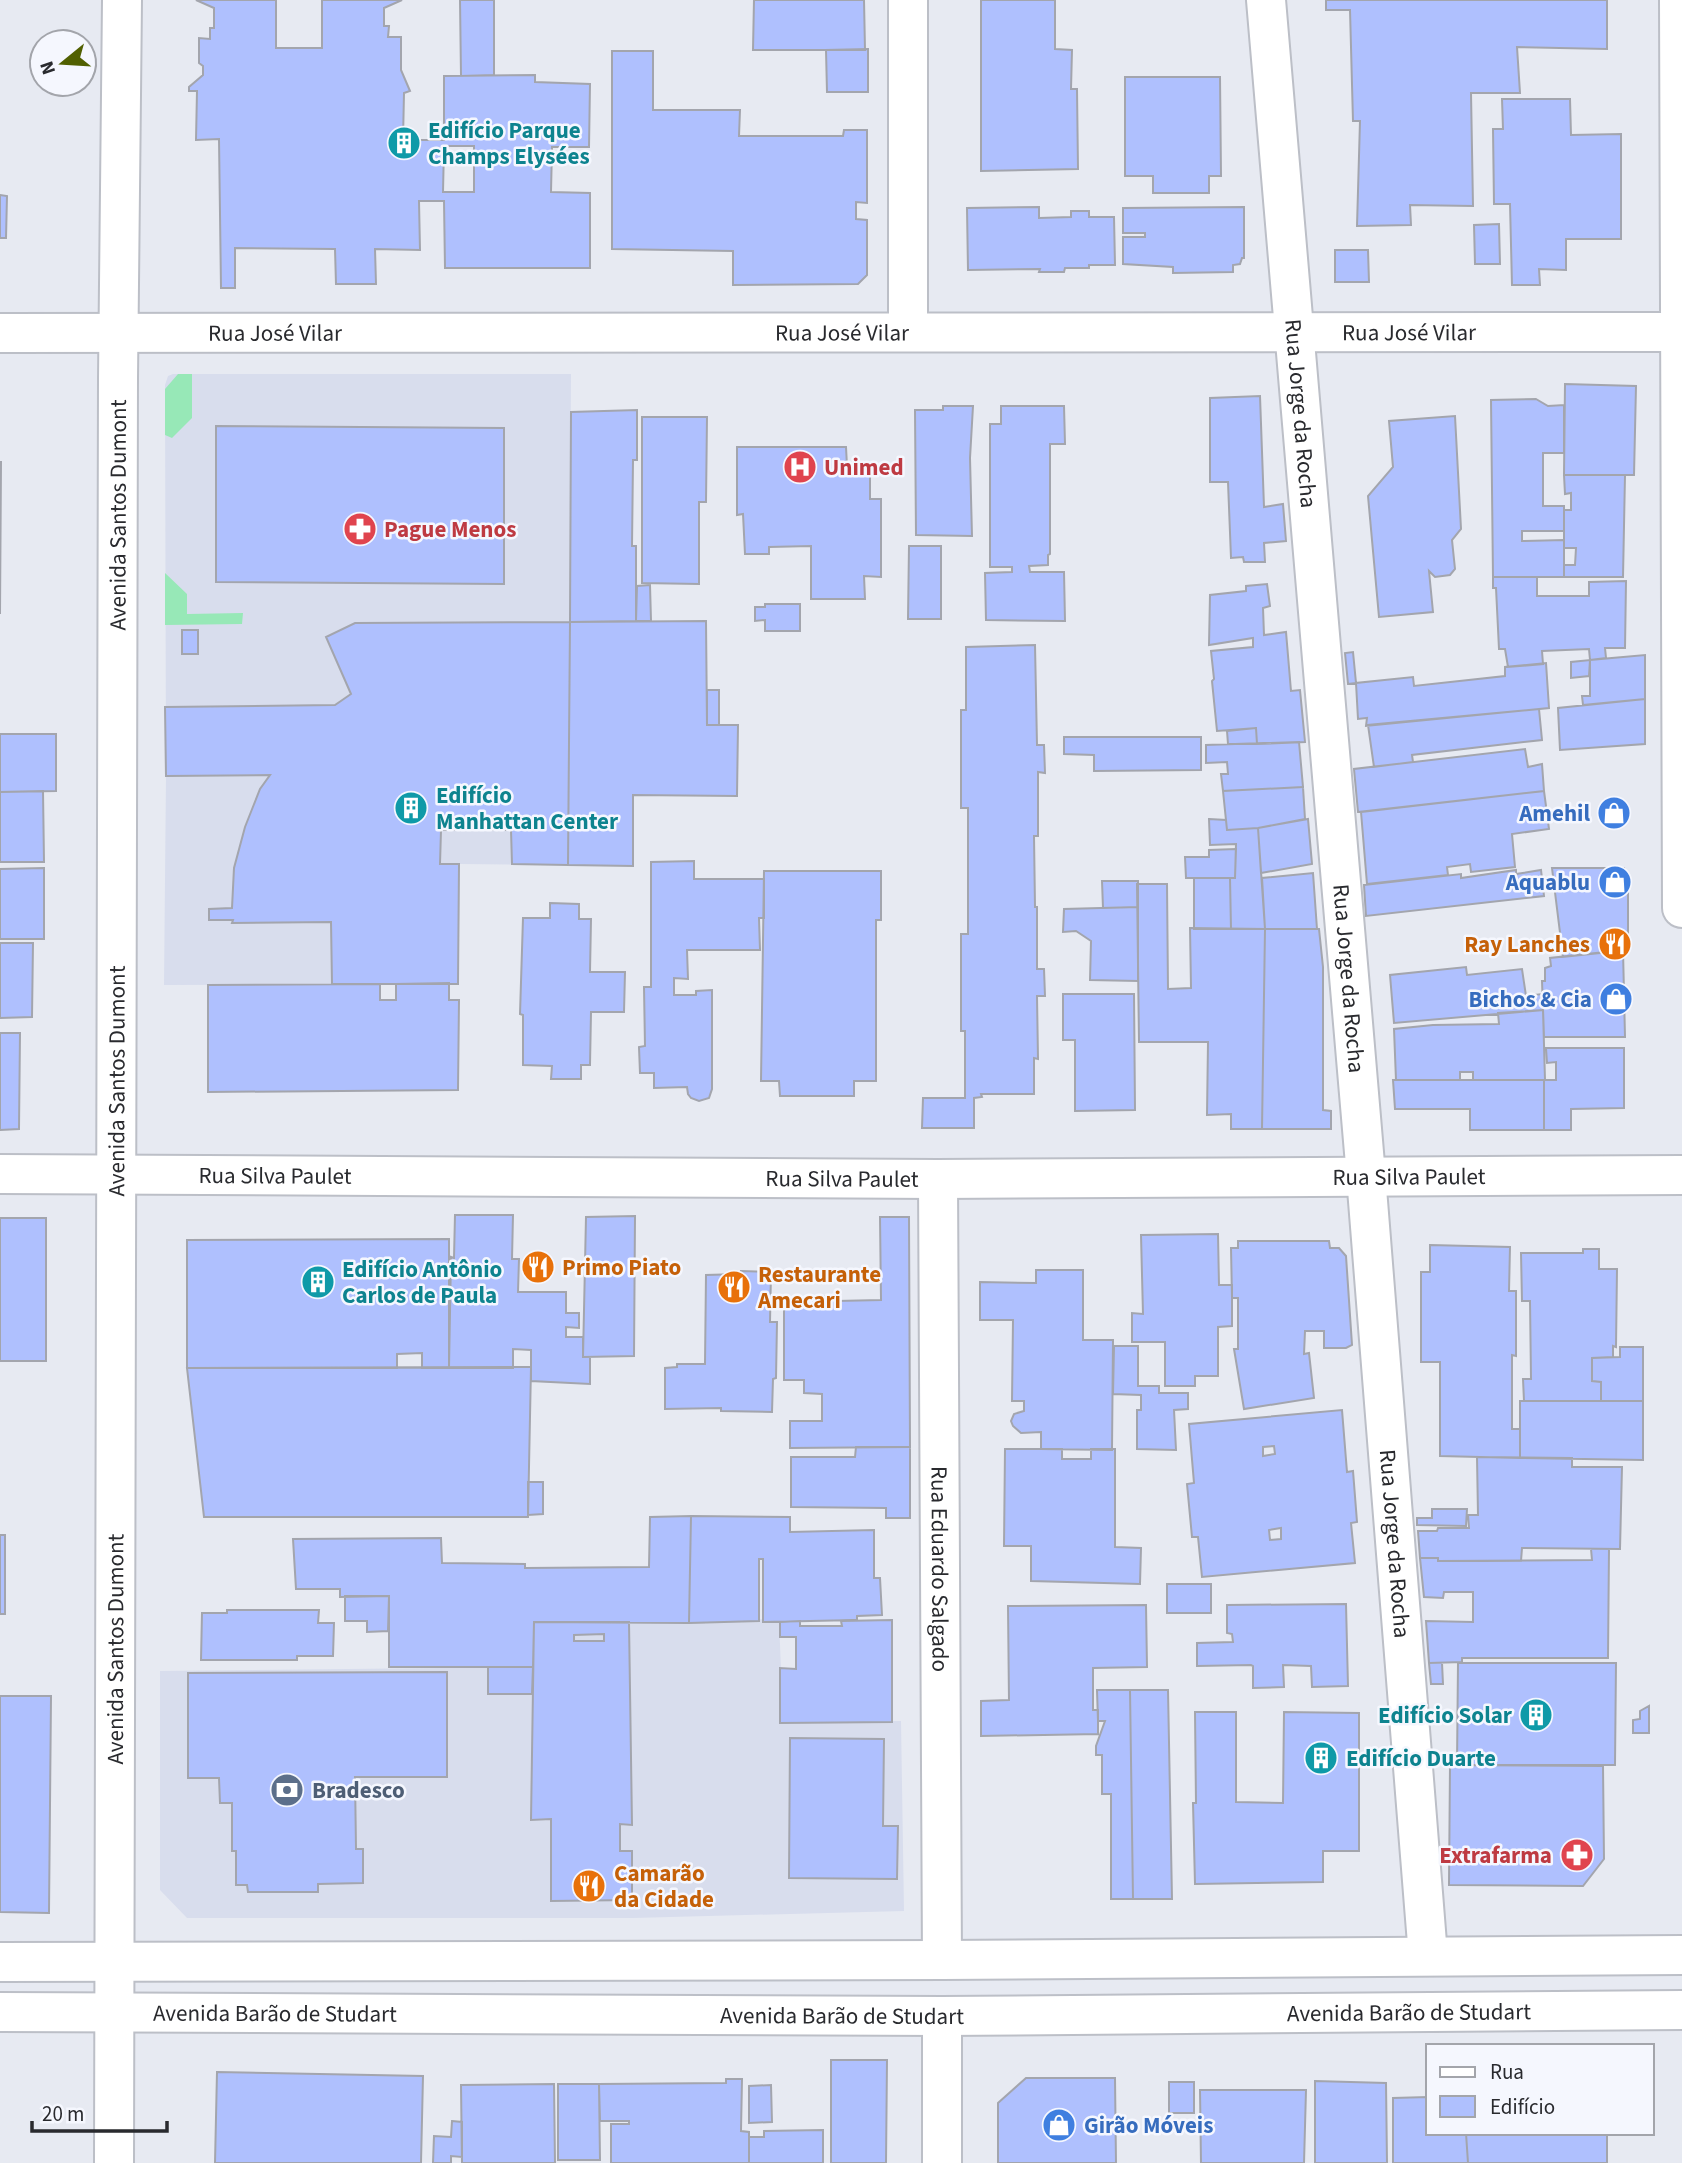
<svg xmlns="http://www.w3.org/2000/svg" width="1682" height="2163" font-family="'Source Sans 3',sans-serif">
<rect width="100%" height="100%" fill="#e7eaf2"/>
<path fill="#d8dded" d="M173,374H571L568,865L460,864L458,984L164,985L166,776L165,385L168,376Z
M779,1619L783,1722L901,1721L904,1911L633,1918H187L160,1890V1671L533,1667L534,1643L629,1622Z"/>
<path fill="#97e8b7" d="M178,374H192V418L172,438L165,435V389Z
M165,573L187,594V614L243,613L242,624L165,625Z"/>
<path fill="#afc0fe" stroke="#a3a5ad" stroke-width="2" fill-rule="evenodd" d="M196,0H276V48H322V0H402L384,8V26H389L388,37H401V70L410,91L404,93L403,140H444V76L535,75V82L590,84L589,147H552L551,192L590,193V268H445L444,201H419L420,250L375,249L376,284H336L335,249L235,248V288H221L219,139L196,140L197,91H189V87L203,75V66L199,63V38L210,39V28H214V8ZM444,146H474V192H443Z
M460,0H494V75L461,76Z
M754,0H864L865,50H753Z
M981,0H1055V49L1072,50L1071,89H1077L1078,169L981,171Z
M1326,0H1607V49L1517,47L1520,93H1471L1473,206L1410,205L1411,225L1357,226L1360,121H1353L1350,10H1326Z
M868,49V92H827L826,50Z
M612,51H653V110H740L739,136H843L844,130H867V203L856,202V219L867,220V275L858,284L733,285V251L612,249Z
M1125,77H1220L1221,176H1209V193H1153V176H1125Z
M1502,99H1570L1571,135L1621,134V239H1566V270L1539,269L1540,285H1512L1510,204H1494L1493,129H1503Z
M0,195L7,196L6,238H0Z
M1039,207V218L1071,217V211H1089V217H1114L1115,265H1089V268H1065L1064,272H1039L1040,269L968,270L967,208Z
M1244,207V258H1242L1240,264L1233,265V272L1173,273V267L1123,264V237H1145V233H1123V208Z
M1499,224L1500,264H1475L1474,225Z
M1335,250H1368L1369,282H1335Z
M1565,384L1636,386L1634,475H1564Z
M1260,396L1264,507L1283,504L1286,541L1264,543L1265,562H1244L1243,557L1231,558L1228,482H1210V398Z
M1536,399L1548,406L1564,405V453H1543V506H1564V531H1522V541L1564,540V577H1493L1491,400Z
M943,406H973L970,458L972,536L916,535L915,410H943Z
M1001,406H1064L1065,444H1050V554L1048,555V565L1029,566L1030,572H1064L1065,621L986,620L985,573L1012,572V567H990V424H1001Z
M637,410V460H633L632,546H636V621L570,622L571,412Z
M1455,416L1461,529L1452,540L1455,569L1450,575L1435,577L1429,571L1433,612L1379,617L1368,496L1393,467L1389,421Z
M642,417H707L706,502H699V584L642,583Z
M216,426L504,428V584L216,582Z
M737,447H846L847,466L870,465V499H881V577L864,576L865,599H811V546L769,547V554H745L743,514L737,515Z
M0,462H1L0,614Z
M1564,475H1625L1623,577H1564V565H1575L1576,548H1564V510H1571V493L1565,494Z
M909,546H941V619H908Z
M1493,577H1537V596H1589V582L1626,581L1625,648H1605L1606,658L1590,660L1589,649L1542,651L1543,664L1508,667L1505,649H1499L1496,588H1493Z
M1267,584L1270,606L1263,608L1264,635L1286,632L1291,691L1300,690L1305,742L1257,744L1256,728L1217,731L1212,681L1214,679L1211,651L1253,647V638L1209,645L1210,595L1246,591V586Z
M650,585L651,621H636L637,586Z
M765,604H800V631H765V620L755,621V607H765Z
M706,621L707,725H738L737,796L633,795V866L568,865L570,622Z
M570,622L568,865L512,864L511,830H441L440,864H459L458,984H332L331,922L232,923L233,920H209V909L232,908L234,868L245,827L260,789L270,775L166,776L165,707L335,705L351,694L326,637L355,623Z
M182,630H198V654H182Z
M1035,645L1037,745H1044L1045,773L1038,772V836H1034L1035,907H1037V969H1044L1045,996H1037L1038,1059L1034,1058V1094H981L982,1097L974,1098V1128H922L923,1098H965V1031H961V934H968V808H961V710H966V647Z
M1353,652L1356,683L1348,684L1345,653Z
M1645,655V699L1583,705L1582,696H1590V660Z
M1590,660L1589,676L1571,678V662Z
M1546,663L1549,708L1366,726L1367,718L1358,719L1356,683L1413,677L1414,686L1505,676V667Z
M707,690H719V725H707Z
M1645,699V744L1560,750L1558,708Z
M1539,709L1542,740L1412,755L1413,762L1374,767L1368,725Z
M1256,728L1257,744H1228L1227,731Z
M0,734H56V791L0,792Z
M1064,737H1201V770L1094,771V755L1064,754Z
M1299,742L1303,787L1223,791L1221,774H1228L1227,762L1206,763V745Z
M1525,749L1528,767L1542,764L1544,791L1358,812L1354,769Z
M1303,787L1305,819L1258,828L1227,830L1223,791Z
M43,791L44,862H0V792Z
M1544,791L1549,829L1512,834L1515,867L1471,872L1470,864L1447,867L1448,875L1367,884L1361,812Z
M1209,819L1226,820L1227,830L1258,828L1265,929H1231L1230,878H1235L1236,844L1210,845Z
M1308,819L1312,864L1261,873L1258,828Z
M1236,849L1235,878H1186L1185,857H1209V850Z
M694,861V879H764V918H759L760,950H687L688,979L674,978V995H696V991L712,990V1089L709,1098L699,1101L691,1098L688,1094L687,1087L654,1088V1073H640L639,1047L645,1046L644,987H651V862Z
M44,868V939H0V869Z
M1552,868H1624L1625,881L1628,882V950L1563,957Z
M1516,870V874L1541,870L1544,896L1366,916L1364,885L1461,874V878Z
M764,871H881V920H876V1081H854V1096H780L779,1081H761Z
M1313,873L1317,929H1265L1262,878Z
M1194,878H1230L1231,929H1194Z
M1102,881H1138V907L1103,908Z
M1137,884H1167L1168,989L1191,988L1190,928L1265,929L1262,1129H1231V1114L1207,1115L1208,1042H1139Z
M550,903L579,904V919H591L590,972H625L624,1012H591L590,1065H581V1079H551L552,1066L523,1065V1015L520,1014L523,918H550Z
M1138,907V981L1090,980L1091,941L1076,931L1063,932L1064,909Z
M1265,929H1319L1323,967V1110L1331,1111V1129H1262Z
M0,943H33L32,1017L0,1018Z
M1623,950L1625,1037H1544L1542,981H1545V968L1551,966L1550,958Z
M1466,967L1467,975L1522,969L1526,996L1542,994L1543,1010L1394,1023L1390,975Z
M449,983V1000H459L458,1090L208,1092V985L380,984V1000H396V984Z
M1063,994H1134L1135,1110L1075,1111V1040H1063Z
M1543,1010L1545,1080H1473V1072H1460V1080H1396L1394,1029L1433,1025L1499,1024L1498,1013Z
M0,1033H20L19,1129L0,1130Z
M1546,1048H1624V1108L1571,1109V1130H1544V1080H1556V1062L1547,1063Z
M1393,1080H1544V1130H1470V1109H1395Z
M455,1215H513L512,1259H519L518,1292H566V1313H579V1328L566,1327V1337H583V1357H590V1384L531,1381V1350L513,1349V1368H449L451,1257L454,1258Z
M635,1216L634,1356L583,1357L586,1217Z
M880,1217H909L910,1447L790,1448V1421H822V1394L804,1393V1380H784V1305L812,1304L817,1298L824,1296L836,1301L881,1300Z
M0,1218H46V1361H0Z
M1218,1234L1219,1285H1232V1326L1218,1327V1376H1195V1386H1165V1342H1132V1313L1143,1314L1141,1235Z
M449,1239V1368H422V1353L397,1354V1368H187V1240Z
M1238,1241H1329L1330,1248H1339L1346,1256L1352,1345L1346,1348H1324V1331H1305L1304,1354L1309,1353L1314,1398L1244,1409L1234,1349H1238V1298H1232L1231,1248H1238Z
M1430,1245L1510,1247L1509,1291H1516V1356L1512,1355V1429H1520V1458L1440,1456V1362H1421V1272H1430Z
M1583,1249H1599V1269H1617L1616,1347L1613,1346V1357L1592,1358V1381L1601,1382V1401H1524L1523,1379H1531L1530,1301H1522L1521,1253H1583Z
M1036,1270H1083V1340H1113L1112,1450L1041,1449V1432L1021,1433L1013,1426L1011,1421L1014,1414L1024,1411V1401H1012L1013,1320H980V1282L1036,1283Z
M741,1271L771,1272L770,1322H777L776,1378L773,1379L772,1412L721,1411V1408L665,1409V1368L677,1367V1364H705L706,1275L741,1274Z
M1114,1346H1138V1386H1159V1393H1188V1409L1174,1410L1176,1450L1137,1449V1410H1141V1395L1113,1394Z
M1620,1347H1643V1401H1601V1382L1592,1381V1358L1620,1357Z
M531,1367L528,1517H204L187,1368Z
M1520,1401H1643V1460L1520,1458Z
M1342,1410L1347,1472L1353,1471L1357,1522L1351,1523L1355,1563L1202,1577L1198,1537H1192L1187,1484L1194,1483L1189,1424ZM1274,1446L1275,1454L1263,1456V1447ZM1281,1528V1539L1270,1540L1269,1530Z
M856,1447H910V1518H886V1508L791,1507V1457H855Z
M1005,1449H1062V1459H1091V1449H1115V1547L1141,1548L1140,1584L1031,1581V1546H1004Z
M1477,1457L1572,1458V1467H1622L1620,1549L1522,1548L1521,1561H1438V1558H1420L1418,1531H1437L1438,1528H1469L1468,1515H1478Z
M528,1482H543V1514L528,1515Z
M1432,1509H1467L1466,1526L1417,1525V1518H1432Z
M691,1516L790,1517V1532L874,1530V1578H880L882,1615L857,1616V1620L763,1622V1559H759V1621L689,1623Z
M691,1516L689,1623L534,1622L533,1667H389V1596L340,1597V1589H296L293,1539L441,1538L442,1563L525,1564V1568L649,1567L650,1517Z
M0,1535H5V1614H0Z
M1591,1549H1609L1608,1658H1462V1662L1429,1663L1426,1621L1473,1622V1592H1444L1443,1598L1424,1597L1420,1558H1438V1561L1592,1560Z
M1167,1584H1211V1613H1167Z
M345,1596H389L388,1631L367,1632V1621H345Z
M1346,1604L1348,1686L1312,1687L1311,1666L1283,1665L1284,1687L1253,1688V1666L1251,1665L1197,1666V1643L1233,1642L1232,1634L1227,1633V1605Z
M1146,1605L1147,1667L1093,1668V1710H1098V1734L981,1736V1701L1009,1700L1008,1606Z
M227,1610H319L318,1623H334L333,1656H297V1660H201L202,1613H227Z
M892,1620V1722L780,1723V1668L796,1669V1637H780V1622L800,1621V1626H842L841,1621Z
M534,1622H629L632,1825L620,1824V1851H632V1900L551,1901V1819L531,1820ZM604,1634V1641H574V1635Z
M1429,1663H1442L1443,1684H1431Z
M1458,1663H1616L1615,1765H1457Z
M488,1667H533L532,1694H488Z
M447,1672V1777H355L356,1849H363V1883L318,1884V1892H248L247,1885H236V1851H232V1803H220L219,1778H188V1673Z
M1097,1690H1130L1133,1899H1111V1794H1102V1755H1096V1746L1105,1721H1098Z
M1130,1690H1168L1172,1899H1133Z
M0,1696H51L49,1913L0,1912Z
M1649,1706V1733H1633V1720L1640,1719V1711Z
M1195,1712H1236V1802L1283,1803L1284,1712L1359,1713V1851H1323V1882L1195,1884L1193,1803H1196Z
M790,1738L884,1739L883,1826H898L897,1879L789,1878Z
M1450,1765L1603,1766L1604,1859L1583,1886L1449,1885Z
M831,2060H887L886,2163H831Z
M217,2072L423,2076L421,2163H215Z
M1026,2078H1115L1116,2163H998V2103Z
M726,2079H742L741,2131L749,2132V2163H611V2124H629V2121H600L599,2084L726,2083Z
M1315,2081L1386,2083L1387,2163H1315Z
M1169,2082H1194V2113H1169Z
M554,2084L555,2163H462L461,2085Z
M558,2084H599L600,2160H558Z
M771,2085L772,2122L749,2123V2086Z
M1200,2090H1306L1304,2163H1201Z
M1428,2097V2133H1466L1468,2163H1393V2098Z
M452,2121L462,2122V2157L451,2156V2163H433L434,2136L451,2137Z
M823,2130V2163H749V2137H764V2131Z
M1466,2133H1607V2163H1468Z"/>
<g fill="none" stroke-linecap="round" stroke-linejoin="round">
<defs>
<g id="minor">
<path id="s1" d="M1266,0L1366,1176L1428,1956"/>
<path d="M908,331V0"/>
<path id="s2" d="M0,333L1682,332"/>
<path id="s3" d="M0,1174L938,1179L1682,1175"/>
<path id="s4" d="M938,1179L942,1960"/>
<path d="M942,2163V2016"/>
</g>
<path id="secondary" d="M1679,0L1682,908"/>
<g id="primary">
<path d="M0,1962L942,1960L1682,1955"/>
<path id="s5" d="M0,2012L942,2016L1682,2010"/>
<path id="s6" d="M114,2163L118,379L122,0"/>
</g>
</defs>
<use href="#minor" stroke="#bcbfc7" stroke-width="42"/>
<use href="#secondary" stroke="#bcbfc7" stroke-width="42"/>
<use href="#primary" stroke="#bcbfc7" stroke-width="42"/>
<use href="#minor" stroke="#fff" stroke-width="38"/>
<use href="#secondary" stroke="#fff" stroke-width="38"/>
<use href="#primary" stroke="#fff" stroke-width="38"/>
</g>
<defs>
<symbol id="building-disc" viewBox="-11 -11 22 22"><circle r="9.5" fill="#0f9aa8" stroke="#f5f7fe"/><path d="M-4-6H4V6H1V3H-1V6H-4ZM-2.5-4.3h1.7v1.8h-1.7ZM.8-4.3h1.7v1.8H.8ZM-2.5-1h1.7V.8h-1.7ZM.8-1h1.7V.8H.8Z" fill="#fff"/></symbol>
<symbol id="hospital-disc" viewBox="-11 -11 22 22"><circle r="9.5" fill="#e0444e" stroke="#f5f7fe"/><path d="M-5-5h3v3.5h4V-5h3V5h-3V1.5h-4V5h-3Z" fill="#fff"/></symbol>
<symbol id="pharmacy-disc" viewBox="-11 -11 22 22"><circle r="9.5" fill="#e0444e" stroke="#f5f7fe"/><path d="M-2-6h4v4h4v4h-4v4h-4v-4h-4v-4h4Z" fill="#fff"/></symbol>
<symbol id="shop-disc" viewBox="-11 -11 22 22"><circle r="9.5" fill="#3f7fe0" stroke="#f5f7fe"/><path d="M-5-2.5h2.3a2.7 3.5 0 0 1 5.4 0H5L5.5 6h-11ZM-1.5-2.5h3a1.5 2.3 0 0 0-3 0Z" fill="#fff"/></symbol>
<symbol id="restaurant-disc" viewBox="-11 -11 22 22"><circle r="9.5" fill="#e8710a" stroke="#f5f7fe"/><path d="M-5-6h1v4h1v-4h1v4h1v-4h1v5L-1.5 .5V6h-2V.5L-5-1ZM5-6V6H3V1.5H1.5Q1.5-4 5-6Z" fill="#fff"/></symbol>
<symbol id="bank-disc" viewBox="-11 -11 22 22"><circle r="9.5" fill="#5c6f8a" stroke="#f5f7fe"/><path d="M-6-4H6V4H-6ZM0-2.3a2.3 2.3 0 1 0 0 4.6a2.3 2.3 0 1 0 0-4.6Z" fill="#fff"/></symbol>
</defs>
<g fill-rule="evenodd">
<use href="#building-disc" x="385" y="124" width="38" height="38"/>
<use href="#hospital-disc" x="781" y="448" width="38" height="38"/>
<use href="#pharmacy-disc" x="341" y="510" width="38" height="38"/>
<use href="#building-disc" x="392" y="789" width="38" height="38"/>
<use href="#shop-disc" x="1595" y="794" width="38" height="38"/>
<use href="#shop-disc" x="1596" y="863" width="38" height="38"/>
<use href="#restaurant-disc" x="1596" y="925" width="38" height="38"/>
<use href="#shop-disc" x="1597" y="980" width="38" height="38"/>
<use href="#restaurant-disc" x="519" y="1248" width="38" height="38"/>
<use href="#building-disc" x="299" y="1263" width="38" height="38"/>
<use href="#restaurant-disc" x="715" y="1268" width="38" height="38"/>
<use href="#building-disc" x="1517" y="1696" width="38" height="38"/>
<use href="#building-disc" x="1302" y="1739" width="38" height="38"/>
<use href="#bank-disc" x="268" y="1771" width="38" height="38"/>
<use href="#pharmacy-disc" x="1558" y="1836" width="38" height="38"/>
<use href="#restaurant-disc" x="570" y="1867" width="38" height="38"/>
<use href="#shop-disc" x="1040" y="2106" width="38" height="38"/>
</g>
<g text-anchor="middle" stroke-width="5" stroke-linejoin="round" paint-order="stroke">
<g font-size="23" font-weight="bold" fill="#0d838f" stroke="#f5f7fe" text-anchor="start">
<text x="428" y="138">Edifício Parque<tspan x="428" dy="26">Champs Elysées</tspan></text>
<text x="436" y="803">Edifício<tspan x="436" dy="26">Manhattan Center</tspan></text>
<text x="342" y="1277">Edifício Antônio<tspan x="342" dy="26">Carlos de Paula</tspan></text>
<text x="1512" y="1723" text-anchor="end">Edifício Solar</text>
<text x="1346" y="1766">Edifício Duarte</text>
</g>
<g font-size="23" fill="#292a2e" stroke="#f5f7fe">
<text dy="8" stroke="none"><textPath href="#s2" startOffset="1409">Rua José Vilar</textPath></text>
<text dy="8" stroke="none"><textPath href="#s2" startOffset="842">Rua José Vilar</textPath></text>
<text dy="8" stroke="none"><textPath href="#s2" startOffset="275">Rua José Vilar</textPath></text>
<text dy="8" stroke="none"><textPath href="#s1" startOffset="415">Rua Jorge da Rocha</textPath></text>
<text dy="8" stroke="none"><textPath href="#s6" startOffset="1648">Avenida Santos Dumont</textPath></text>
<text dy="8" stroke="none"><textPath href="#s1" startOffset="982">Rua Jorge da Rocha</textPath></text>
<text dy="8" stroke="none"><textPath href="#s6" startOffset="1082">Avenida Santos Dumont</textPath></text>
<text dy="8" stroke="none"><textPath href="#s3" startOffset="275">Rua Silva Paulet</textPath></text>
<text dy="8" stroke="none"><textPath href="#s3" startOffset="1409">Rua Silva Paulet</textPath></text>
<text dy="8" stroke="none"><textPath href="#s3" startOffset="842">Rua Silva Paulet</textPath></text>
<text dy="8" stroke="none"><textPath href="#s1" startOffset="1549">Rua Jorge da Rocha</textPath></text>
<text dy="8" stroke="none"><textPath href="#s4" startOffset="390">Rua Eduardo Salgado</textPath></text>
<text dy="8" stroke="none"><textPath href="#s6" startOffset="514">Avenida Santos Dumont</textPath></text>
<text dy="8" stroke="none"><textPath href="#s5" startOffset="1409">Avenida Barão de Studart</textPath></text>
<text dy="8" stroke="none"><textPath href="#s5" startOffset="275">Avenida Barão de Studart</textPath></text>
<text dy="8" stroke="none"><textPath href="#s5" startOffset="842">Avenida Barão de Studart</textPath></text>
</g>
<g font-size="23" font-weight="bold" fill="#be3a42" stroke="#f5f7fe" text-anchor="start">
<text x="824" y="475">Unimed</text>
<text x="384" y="537">Pague Menos</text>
<text x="1552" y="1863" text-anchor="end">Extrafarma</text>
</g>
<g font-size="23" font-weight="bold" fill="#366cbe" stroke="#f5f7fe" text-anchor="end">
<text x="1590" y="821">Amehil</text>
<text x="1590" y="890">Aquablu</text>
<text x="1592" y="1007">Bichos &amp; Cia</text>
<text x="1084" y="2133" text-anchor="start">Girão Móveis</text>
</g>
<g font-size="23" font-weight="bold" fill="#c56008" stroke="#f5f7fe" text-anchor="start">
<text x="1590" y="952" text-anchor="end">Ray Lanches</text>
<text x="562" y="1275">Primo Piato</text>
<text x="758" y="1282">Restaurante<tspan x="758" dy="26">Amecari</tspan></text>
<text x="614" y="1881">Camarão<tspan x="614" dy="26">da Cidade</tspan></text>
</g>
<g font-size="23" font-weight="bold" fill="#4e5e75" stroke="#f5f7fe" text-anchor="start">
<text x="312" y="1798">Bradesco</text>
</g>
</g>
<rect x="1426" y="2044" width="228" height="91" fill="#f5f7fe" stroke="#a3a5ab" stroke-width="2"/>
<rect x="1440" y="2067" width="35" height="10" fill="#ffffff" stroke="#a3a5ab" stroke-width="2"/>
<text x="1490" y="2079" font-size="21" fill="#292a2e">Rua</text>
<rect x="1440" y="2096" width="35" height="21" fill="#afc0fe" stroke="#a3a5ab" stroke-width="2"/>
<text x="1490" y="2114" font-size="21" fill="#292a2e">Edifício</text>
<g transform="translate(63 63) rotate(252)"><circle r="33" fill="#f5f7fe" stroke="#a3a5ab" stroke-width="2"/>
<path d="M0-5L12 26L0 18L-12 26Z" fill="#516001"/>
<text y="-10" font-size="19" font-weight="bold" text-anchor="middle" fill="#292a2e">N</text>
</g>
<path d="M32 2121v10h135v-10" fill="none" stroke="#292a2e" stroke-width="3.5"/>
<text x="42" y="2121" font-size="21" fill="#292a2e" stroke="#f5f7fe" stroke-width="5" paint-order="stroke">20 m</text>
</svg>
